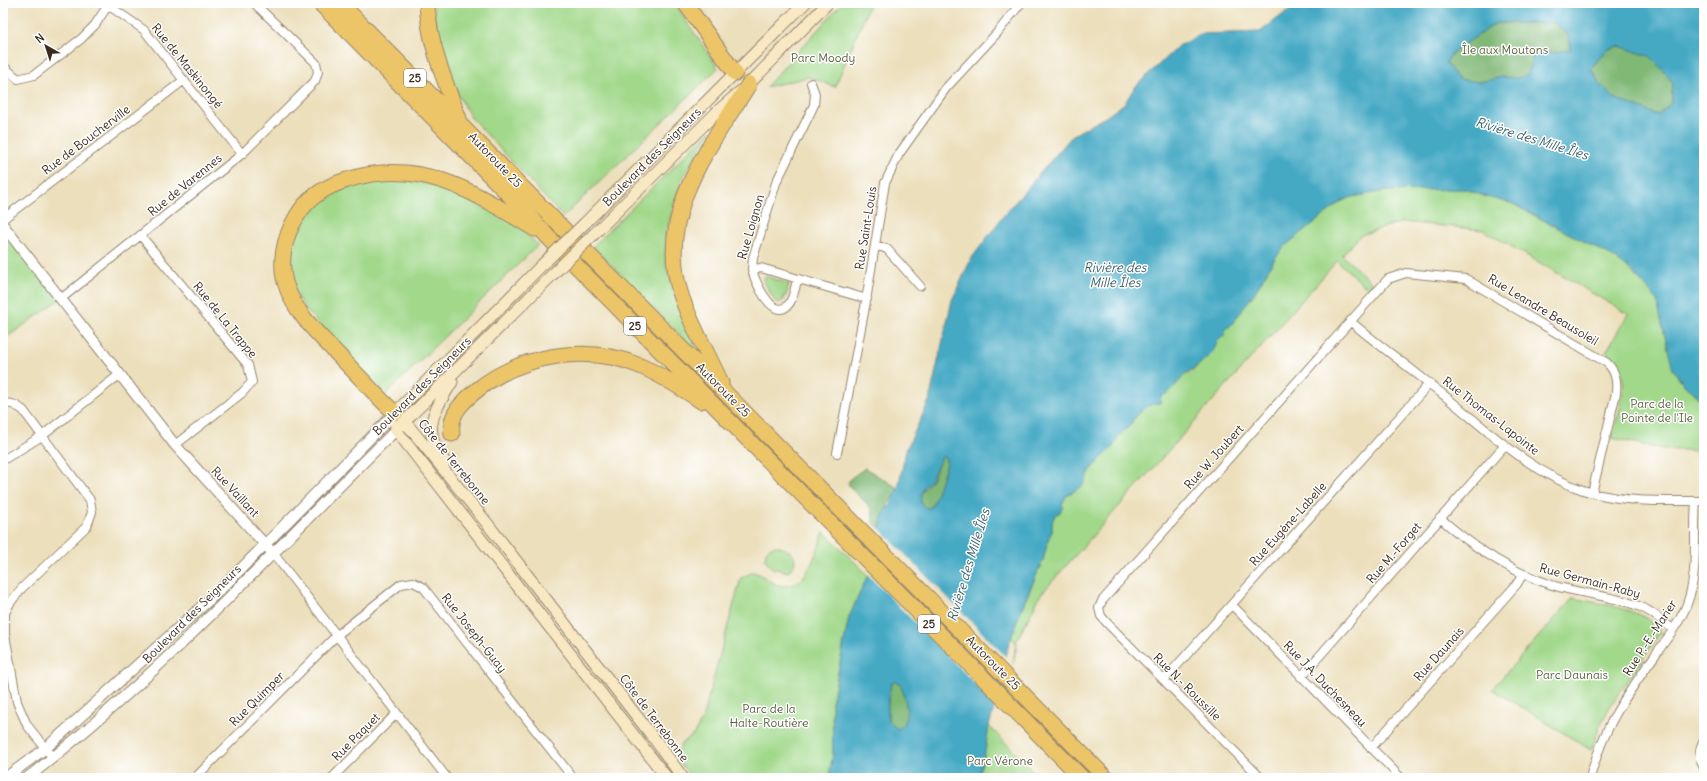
<svg xmlns="http://www.w3.org/2000/svg" width="1707" height="781" font-family="Delius,sans-serif">
<rect width="100%" height="100%" fill="#fff"/>
<filter id="ink" filterUnits="userSpaceOnUse"><feTurbulence type="fractalNoise" baseFrequency=".025" numOctaves="2"/><feDisplacementMap in="SourceGraphic" scale="8" xChannelSelector="R" yChannelSelector="G"/><feConvolveMatrix kernelMatrix="1 2 1 2 8 2 1 2 1" color-interpolation-filters="sRGB"/></filter>
<filter id="wash" filterUnits="userSpaceOnUse"><feTurbulence type="fractalNoise" baseFrequency=".012" numOctaves="4" result="noise"/><feDisplacementMap in="SourceGraphic" scale="16" xChannelSelector="R" yChannelSelector="G"/><feGaussianBlur stdDeviation="0.9" result="paint"/><feColorMatrix in="noise" values="0 0 0 0 0 0 0 0 0 0 0 0 0 0 0 0 0 1.4 0 .05"/><feComposite in="paint" operator="in"/></filter>
<g filter="url(#wash)">
<rect width="100%" height="100%" fill="#ecdfbc"/>
<path fill="#a1d88a" stroke="#6e8154" d="M434,3H674L718,68L563,217L470,116L453,86L440,50L434,15Z
M842,3H870L835,87L809,77L766,87Z
M711,130L682,178L665,235L666,265L677,305L699,355L593,246Z
M367,179H413L457,192L516,224L538,245L384,396L305,309L294,290L290,275L288,255L296,226L319,199Z
M1432,189H1465L1487,197L1511,203L1608,254L1624,265L1656,297L1658,301L1665,337L1678,378L1697,397L1704,401V451L1662,449L1612,438C1619,409 1636,373 1606,352L1628,314L1483,230L1402,222L1361,235L1342,255L1373,284L1368,289L1337,261L1041,594L1016,642L1017,644L1013,664L1016,642L1011,638L1013,629L1043,560L1049,537L1052,532V522L1055,515L1059,513L1063,507L1062,504L1067,495L1083,486L1091,469L1113,447L1118,436L1132,424V421L1146,407L1173,388L1185,375L1190,373L1202,362L1214,349L1216,343L1225,330L1232,324L1255,292L1275,258L1285,246L1321,216L1342,201L1352,197L1386,191Z
M3,225L62,298L3,340Z
M765,276L789,284L786,296H783V298L785,299L779,303L775,301L763,280Z
M824,532L868,575L849,617L832,703L833,755L830,769L831,778H692L676,758V753L681,747L680,745L694,734L702,720L741,578L753,572C763,574 768,582 778,585C807,593 816,551 824,532Z
M778,546C787,550 798,553 794,565L788,572L772,568L765,560L766,551L771,547Z
M1573,598C1591,602 1657,611 1660,633L1609,708L1600,726L1591,750L1492,689Z
M989,726L1040,778H978Z"/>
<path fill="#80b876" stroke="#5e714a" d="M1496,23H1554L1569,36L1570,49L1555,53L1538,49L1533,56L1528,75L1517,79L1502,77L1480,82L1458,79L1446,63L1452,53Z
M1619,46L1649,56L1663,70L1673,83L1671,104L1658,115L1614,98L1599,83L1591,68L1607,50Z
M942,457H945L947,464C940,478 940,495 931,507L926,508C914,496 924,490 931,481C936,474 937,464 942,457Z
M865,468L898,488L894,498L888,503L887,508L879,528L872,522C877,503 854,497 848,483L851,478Z
M895,681L901,684C905,697 913,721 897,729L888,720V699L891,684Z"/>
<path fill="#44a9c4" stroke="#406a71" fill-rule="evenodd" d="M1305,3H1704V401L1685,386L1673,369L1659,312L1658,301L1631,270L1608,254L1511,203L1487,197L1465,189L1386,191L1352,197L1342,201L1285,246L1275,258L1255,292L1232,324L1225,330L1224,336C1216,338 1217,345 1213,351C1205,361 1194,368 1184,375C1176,382 1173,393 1161,396L1160,403C1148,403 1139,412 1132,421V424L1118,436L1113,447L1091,469L1083,486L1067,495L1062,504L1063,507L1059,513L1055,515L1052,522V532L1049,537L1043,560L1022,607L1005,656L1004,674L989,726L985,752L978,778H831L830,769L833,755L832,703L849,617L868,575L883,515L893,500L898,488L906,450L929,401L952,300L971,259L1004,215L1073,135L1107,116L1125,103L1134,88L1177,47L1200,34L1260,32L1290,9ZM1496,23H1554L1569,36L1570,49L1555,53L1538,49L1533,56L1528,75L1517,78L1502,77L1480,82L1458,79L1446,63L1452,53ZM1619,46L1649,56L1663,70L1673,83L1671,104L1658,115L1614,98L1599,83L1591,68L1607,50ZM942,457H945L947,464L933,504L931,507L926,508L921,503V494L924,487L930,481ZM895,681L900,684C905,697 913,721 897,729L888,720V699L891,684Z"/>
<path fill="#ecdfbc" d="M877,526L1007,658L1006,674L997,706L866,573Z"/>
</g>
<g filter="url(#ink)">
<g fill="none" stroke-linecap="round" stroke-linejoin="round">
<defs>
<path id="minor" d="M105,3L144,30L242,154
M3,66L18,79L34,75L81,39L95,25L108,5
M811,83L815,94L814,105L776,183L753,258L752,269L761,268L867,299
M3,219L184,80
M141,236L248,365L252,382L242,393L175,445
M876,245L887,249L920,286
M752,269C754,280 772,320 787,306C793,301 795,288 797,280
M62,298L242,154L315,81L318,72L316,63L254,3
M1350,321C1378,345 1408,366 1436,389C1481,424 1528,472 1583,490C1621,503 1664,501 1704,501
M3,405C10,401 17,406 23,410L90,500L92,512L87,526L22,588L10,603L5,613V635L17,702L27,725L53,758
M837,453L865,307L885,183L899,154L946,88L997,33L1021,3
M3,460L42,436L119,375
M1440,518C1473,547 1510,572 1552,585C1580,594 1617,596 1643,608C1654,613 1663,622 1673,629
M273,553L447,778
M1232,605L1401,778
M1301,677L1505,445
M1164,680L1430,383
M1704,740C1698,750 1698,758 1704,768
M1371,748L1517,584L1523,574
M195,778L336,636L401,584L413,582L423,587L573,778
M332,778L396,714
M1261,778L1107,623L1101,616L1099,608L1102,601L1388,279L1406,273L1466,279L1607,363C1616,372 1617,381 1616,393L1592,493
M1590,778C1604,726 1623,700 1653,658C1665,641 1680,623 1687,604C1699,572 1693,535 1696,501"/>
<path id="tertiary" d="M3,225L175,445L269,549
M5,778L46,748L220,590L395,413
M27,778C161,675 276,548 396,430"/>
<path id="secondary" d="M585,223L805,3
M595,233L719,110L749,84L828,3
M395,413L411,429L486,522L656,741L683,778
M395,413L396,430L667,778
M395,413L542,265
M399,427L552,275
M445,462C420,429 434,412 452,382"/>
<path id="motorway" d="M320,3L525,211L548,237L1082,778
M340,3L1106,778
M427,3C429,45 445,81 459,119
M685,3L735,73
M721,383C708,353 690,324 680,292C656,212 710,147 749,84
M395,413C377,397 361,378 344,361C324,339 297,317 287,288C278,264 284,237 297,216C308,197 327,186 347,180C421,156 475,193 535,229
M452,434C449,414 462,402 477,390C522,354 587,344 640,366C662,375 681,388 701,401"/>
</defs>
<use href="#minor" stroke="#94846d" stroke-width="10"/>
<use href="#tertiary" stroke="#94846d" stroke-width="12"/>
<use href="#secondary" stroke="#94846d" stroke-width="13"/>
<use href="#motorway" stroke="#94846d" stroke-width="17"/>
<use href="#minor" stroke="#fff" stroke-width="8"/>
<use href="#tertiary" stroke="#fff" stroke-width="10"/>
<use href="#secondary" stroke="#f8e8c3" stroke-width="11"/>
<use href="#motorway" stroke="#edc569" stroke-width="15"/>
<defs>
<path id="secondary-bridge" d="M542,265L585,223
M552,275L595,233"/>
</defs>
<use href="#secondary-bridge" stroke="#94846d" stroke-width="13" stroke-linecap="butt"/>
<use href="#secondary-bridge" stroke="#f8e8c3" stroke-width="11"/>
</g>
</g>
<g text-anchor="middle" stroke-width="3" stroke-linejoin="round" paint-order="stroke">
<g fill="#fff" stroke="#766a62" stroke-width="1">
<rect x="404" y="69" width="22" height="18" rx="3"/>
<rect x="624" y="317" width="22" height="18" rx="3"/>
<rect x="918" y="615" width="22" height="18" rx="3"/>
</g>
<g font-size="11" font-weight="bold" fill="#3b2a1e">
<text x="415" y="82">25</text>
<text x="635" y="330">25</text>
<text x="929" y="628">25</text>
</g>
<g font-size="12" fill="#5a5e3e" stroke="#fff">
<text x="1505" y="54">Île aux Moutons</text>
<text x="823" y="62">Parc Moody</text>
<text x="1657" y="408">Parc de la<tspan x="1657" dy="14">Pointe de l'Ile</tspan></text>
<text x="1572" y="679">Parc Daunais</text>
<text x="769" y="713">Parc de la<tspan x="769" dy="14">Halte-Routière</tspan></text>
<text x="1000" y="765">Parc Vérone</text>
</g>
<g font-size="12" fill="#3b2a1e" stroke="#fff">
<text transform="translate(187 66) rotate(51)" y="4">Rue de Maskinongé</text>
<text transform="translate(86 140) rotate(-37)" y="4">Rue de Boucherville</text>
<text transform="translate(652 157) rotate(-45)" y="4">Boulevard des Seigneurs</text>
<text transform="translate(495 160) rotate(46)" y="4">Autoroute 25</text>
<text transform="translate(185 185) rotate(-39)" y="4">Rue de Varennes</text>
<text transform="translate(751 227) rotate(-74)" y="4">Rue Loignon</text>
<text transform="translate(866 228) rotate(-81)" y="4">Rue Saint-Louis</text>
<text transform="translate(1543 310) rotate(31)" y="4">Rue Leandre Beausoleil</text>
<text transform="translate(225 320) rotate(51)" y="4">Rue de La Trappe</text>
<text transform="translate(422 386) rotate(-45)" y="4">Boulevard des Seigneurs</text>
<text transform="translate(723 390) rotate(45)" y="4">Autoroute 25</text>
<text transform="translate(1491 416) rotate(38)" y="4">Rue Thomas-Lapointe</text>
<text transform="translate(1214 457) rotate(-48)" y="4">Rue W. Joubert</text>
<text transform="translate(454 462) rotate(51)" y="4">Côte de Terrebonne</text>
<text transform="translate(235 492) rotate(47)" y="4">Rue Vaillant</text>
<text transform="translate(1288 524) rotate(-48)" y="4">Rue Eugène-Labelle</text>
<text transform="translate(1394 553) rotate(-49)" y="4">Rue M.-Forget</text>
<text transform="translate(1590 581) rotate(15)" y="4">Rue Germain-Raby</text>
<text transform="translate(192 614) rotate(-45)" y="4">Boulevard des Seigneurs</text>
<text transform="translate(474 633) rotate(52)" y="4">Rue Joseph-Guay</text>
<text transform="translate(1650 638) rotate(-57)" y="4">Rue P.-E.-Marier</text>
<text transform="translate(1439 654) rotate(-48)" y="4">Rue Daunais</text>
<text transform="translate(993 663) rotate(45)" y="4">Autoroute 25</text>
<text transform="translate(1325 684) rotate(46)" y="4">Rue J.A. Duchesneau</text>
<text transform="translate(1187 687) rotate(45)" y="4">Rue N.- Roussille</text>
<text transform="translate(257 699) rotate(-45)" y="4">Rue Quimper</text>
<text transform="translate(654 718) rotate(53)" y="4">Côte de Terrebonne</text>
<text transform="translate(356 737) rotate(-45)" y="4">Rue Paquet</text>
</g>
<g font-size="13" font-style="italic" fill="#3f6369" stroke="#fff">
<text transform="translate(1532 138) rotate(17)" y="5">Rivière des Mille Îles</text>
<text x="1115" y="272">Rivière des<tspan x="1115" dy="15">Mille Îles</tspan></text>
<text transform="translate(968 565) rotate(-73)" y="5">Rivière des Mille Îles</text>
</g>
</g>
<rect width="1707" height="781" fill="none" stroke="#fff" stroke-width="16"/>
<g transform="translate(46 46) rotate(321)" stroke="#ffffff" stroke-width="3" paint-order="stroke">
<path d="M0-3L7 15L0 10L-7 15Z" fill="#3b2a1e"/>
<text y="-6" font-size="11" font-weight="bold" text-anchor="middle" fill="#3b2a1e">N</text>
</g>
</svg>
